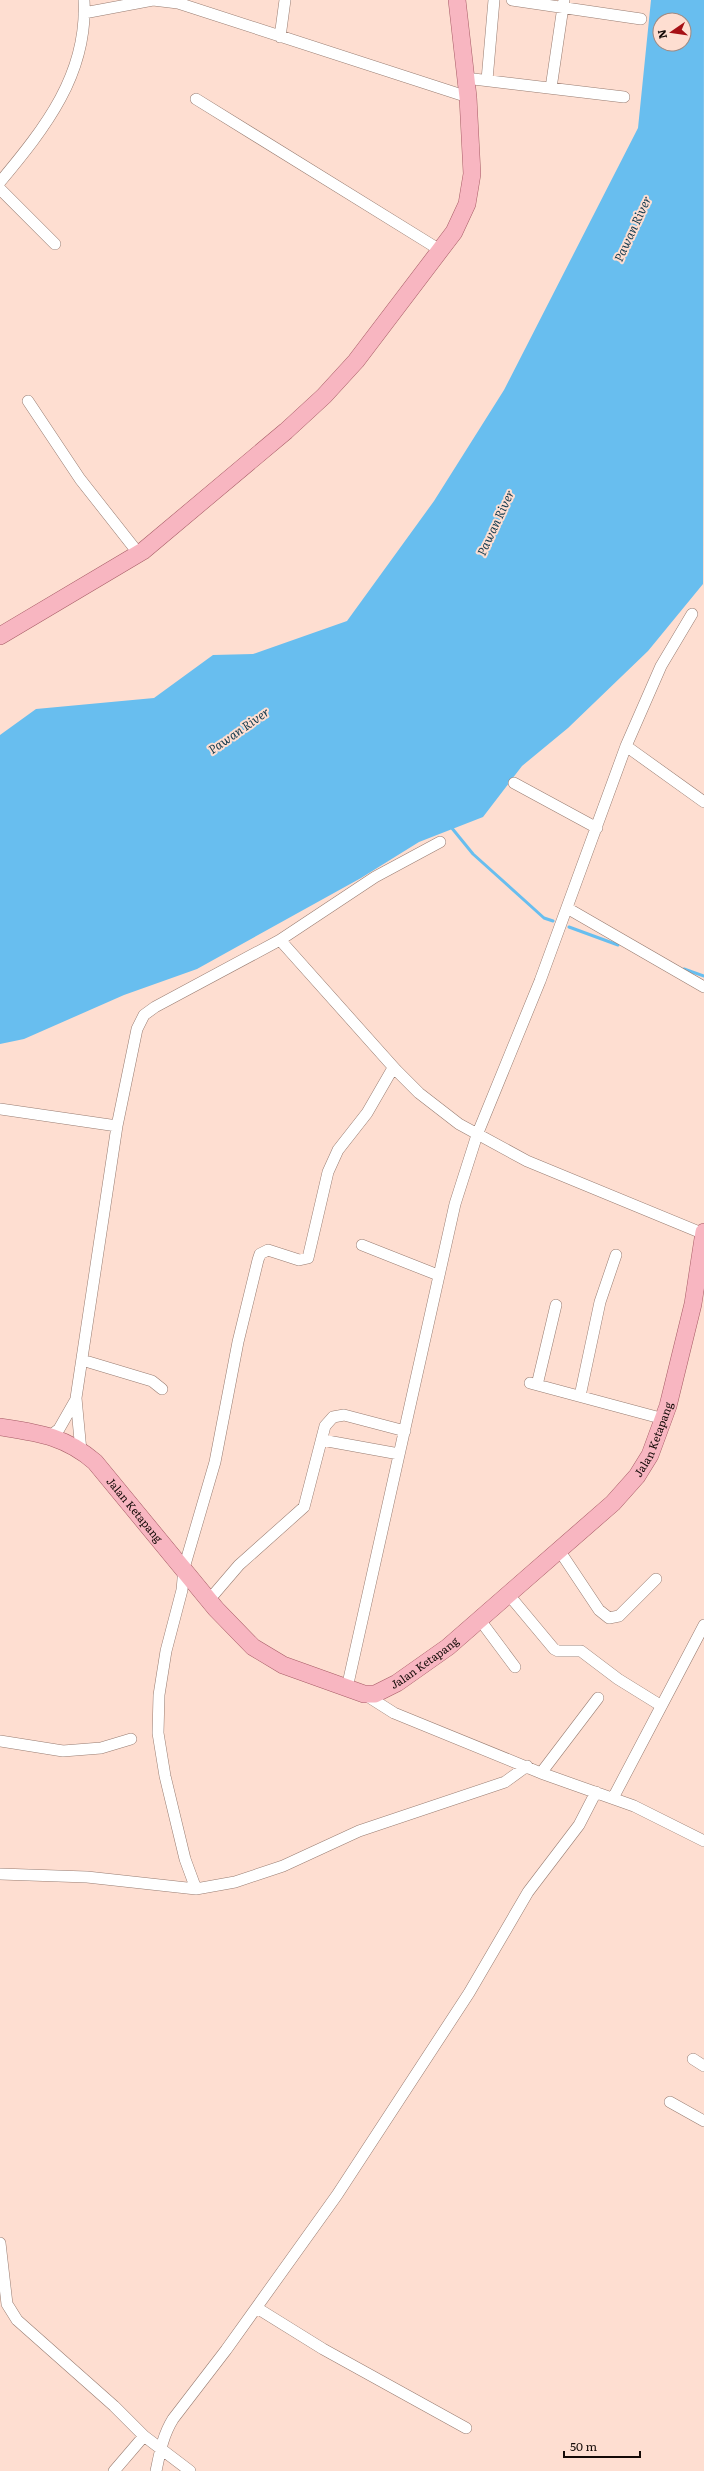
<svg xmlns="http://www.w3.org/2000/svg" width="704" height="2471" font-family="Literata,serif">
<rect width="100%" height="100%" fill="#feded1"/>
<path fill="#68beef" fill-rule="evenodd" d="M651,0H704L703,584L648,651L568,728L522,766L483,817L419,842L361,878L197,969L124,995L24,1039L0,1044V735L36,709L154,698L213,655L253,654L347,621L434,501L504,390L638,128ZM660,20H684V44H660Z"/>
<g fill="none" stroke-linecap="round" stroke-linejoin="round">
<path stroke="#68beef" stroke-width="3" d="M451,827L473,854L544,918L553,921
M569,927L618,945
M684,969L704,976"/>
<defs>
<path id="minor" d="M512,0L641,19
M84,13L153,0L178,3L468,97
M280,37L285,0
M465,78L624,97
M487,80L494,0
M551,88L564,0
M196,99L440,250
M0,182C45,128 88,74 84,0
M0,189L55,244
M28,401L80,479L139,554
M626,746L661,666L692,614
M514,783L597,828
M567,908L704,987
M280,940L396,1070L419,1093L459,1124L527,1161L704,1234
M0,1109L117,1126
M362,1245L438,1275
M82,1360L152,1381L162,1389
M530,1383L664,1419
M537,1385L556,1305
M580,1396L600,1302L616,1255
M50,1436L59,1429L75,1401
M322,1440L399,1454
M81,1451L76,1398L117,1126L137,1029L144,1015L155,1007L280,940L375,877L440,842
M559,1550L599,1610L609,1618L619,1616L656,1579
M509,1595L554,1649L558,1651H581L618,1679L660,1705
M209,1600L239,1565L304,1507L325,1426L333,1417L344,1415L405,1431
M480,1620L515,1667
M347,1688L455,1204L477,1135L540,981L626,746L704,802
M364,1694L394,1713L541,1773L634,1806L704,1841
M0,1741L63,1751L101,1748L131,1739
M541,1773L598,1698
M613,1798L704,1625
M0,1874L87,1877L196,1889L235,1882L283,1866L359,1831L505,1782L527,1766
M196,1889L185,1859L165,1776L158,1733L159,1695L166,1651L182,1590L184,1568L215,1462L238,1342L258,1260L260,1254L268,1250L299,1260L308,1258L328,1172L338,1150L367,1113L393,1068
M693,2059L704,2066
M670,2102L704,2121
M0,2243L7,2304L17,2320L114,2406L144,2436L190,2471
M257,2308L323,2349L466,2428
M114,2471L144,2436
M156,2471C160,2452 163,2435 173,2419L226,2350L337,2195L469,1993L528,1892L579,1825L596,1792"/>
<g id="primary">
<path d="M0,636L143,551L286,431L324,396L356,361L454,232L467,204L472,174L468,97L457,0"/>
<path id="s1" d="M0,1427C38,1433 65,1436 95,1462L216,1609L253,1647L283,1665L364,1694H375L397,1683L448,1647L613,1503L637,1476L650,1455L668,1406L693,1304L704,1232"/>
</g>
</defs>
<use href="#minor" stroke="#987c71" stroke-width="12"/>
<use href="#primary" stroke="#a65b65" stroke-width="18"/>
<use href="#minor" stroke="#fff" stroke-width="11"/>
<use href="#primary" stroke="#f8b6c1" stroke-width="17"/>
</g>
<g text-anchor="middle" stroke-width="4" stroke-linejoin="round" paint-order="stroke">
<g font-size="11" fill="#140a07" stroke="#feded1">
<text dy="4" stroke="none"><textPath href="#s1" startOffset="861">Jalan Ketapang</textPath></text>
<text dy="4" stroke="none"><textPath href="#s1" startOffset="165">Jalan Ketapang</textPath></text>
<text dy="4" stroke="none"><textPath href="#s1" startOffset="537">Jalan Ketapang</textPath></text>
</g>
<g font-size="12" font-style="italic" fill="#11384c" stroke="#feded1">
<text transform="translate(633 229) rotate(-65)" y="4">Pawan River</text>
<text transform="translate(496 523) rotate(-65)" y="4">Pawan River</text>
<text transform="translate(239 731) rotate(-35)" y="4">Pawan River</text>
</g>
</g>
<g transform="translate(672 32) rotate(257)"><circle r="19" fill="#feded1" stroke="#a08980"/>
<path d="M0-3L7 15L0 10L-7 15Z" fill="#a61015"/>
<text y="-6" font-size="11" font-weight="bold" text-anchor="middle" fill="#140a07">N</text>
</g>
<path d="M564 2451v6h76v-6" fill="none" stroke="#140a07" stroke-width="2"/>
<text x="570" y="2451" font-size="12" fill="#140a07" stroke="#feded1" stroke-width="3" paint-order="stroke">50 m</text>
</svg>
